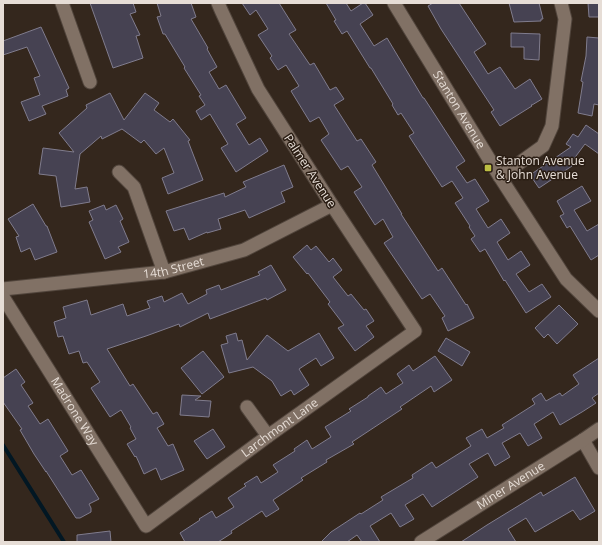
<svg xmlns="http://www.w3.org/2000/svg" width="602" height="545" font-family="'Open Sans',sans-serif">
<rect width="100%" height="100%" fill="#34271d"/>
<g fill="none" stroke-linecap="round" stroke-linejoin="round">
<path stroke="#021723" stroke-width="4" d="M3,445L64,542"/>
</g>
<path fill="#464252" stroke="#807c8d" d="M90,3H133L136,12L130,14L140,35L136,36L143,58L113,68Z
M157,3H191L196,17L191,19L208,48L207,49L217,67L209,72L219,89L226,85L246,118L236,124L249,145L260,138L268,151L236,172L221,148L228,144L210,114L201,120L196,111L205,105L199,96L201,95L184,68L185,67L165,34H163L157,17L161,16Z
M242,3H279L296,30L289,34L310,65L314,63L330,90L336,87L344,99L334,105L357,141L361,139L376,162L372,165L402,214H401L438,271L442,268L466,305L467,304L474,318L448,331L442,318L445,316L430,294L422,299L384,243L393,237L383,219L375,225L354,192L362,187L348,166L341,170L321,140L329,134L319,117L310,122L291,91L299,86L286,65L278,70L270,58L272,56L258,35L268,29L256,10L250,15Z
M326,3H346L351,11L363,3H365L373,15L360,24L374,46L387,38L423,98H424L465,161L456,167L467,183L475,179L489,201L476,209L488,228L501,219L510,233L497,242L508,260L521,251L530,265L516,274L529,292L542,284L551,297L526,313L505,280L504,281L485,249L480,252L471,239L475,236L469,227L470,226L455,203L463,198L452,181L442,187L409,136L414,133L401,113L398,115L392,105L393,104L371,68H370L347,31L342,34L334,21L336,20Z
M433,3H459L486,44L474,52L488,74L500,67L515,89L530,79L542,99L532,105H531L532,106L500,126L491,112L494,110L441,29L428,6Z
M509,3H539L543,19H541V21L514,22Z
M588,3H599V17H589Z
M41,27L69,88L66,90L68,96L42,106L46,114L29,121L21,102L40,95L34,78L40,76L27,47L3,55V41Z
M511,33L540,34L539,60L524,59V47H511Z
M587,37L599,38V105L594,104L592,116L578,113L583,82L581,81L586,56Z
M110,93L124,120L145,93L159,103L154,110L170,122L173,119L190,140L188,141L203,180L168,194L162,178L174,173L164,148L156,154L144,140L141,143L122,129L102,139L101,136L80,154L75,189L87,187L90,202L61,207L56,176L39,174L43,148L74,152L59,133L87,108L86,105Z
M586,125L599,134V154L585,144L570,164L572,166L539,188L530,175L571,147L566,144L573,134L578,137Z
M284,165L293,187L281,192L285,202L249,218L245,210L218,219L221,229L207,233V232L189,240L184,228L174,231L166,211L224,193L225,197L246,187L243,182Z
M582,186L591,201L574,210L587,231L599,224V255L591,260L570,226L567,228L560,216L564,214L557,201Z
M33,204L46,226H47L57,252L35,260L30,248L21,252L16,237L19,236L8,219Z
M104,205L106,210L116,205L123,219L120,221L129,242L118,247L121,252L105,259L89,222L93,220L89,211Z
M307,245L311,250L316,246L329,262L333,258L342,270L333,277L348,296L351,294L364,310L366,309L374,321L366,326L374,337L355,351L338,328L344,325L328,304L330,302L308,273L307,274L293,257Z
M271,265L286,290L267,300L266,298L210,319L208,313L180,327L179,324L146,336L107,349L130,386L133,384L153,414L157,412L164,424L157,428L168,446L173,444L184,470L161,480L156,468L144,474L136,456L135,457L127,444L136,439L130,428L131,427L121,410L110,417L91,388L100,382L87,362L83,363L79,351L69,354L63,336L58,337L54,322L66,318L63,307L87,300L91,315L123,304L127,316L150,308L147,301L162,296L164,302L182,293L188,304L207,294L206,290L219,285L221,290L260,275L258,272Z
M559,305L578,324L557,344L548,334L544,338L535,328Z
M236,333L238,341L242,340L247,360L267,335L288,351L319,333L334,358L321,366L316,358L299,369L309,385L294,395L291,390L281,396L272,381L253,367L229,373L221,345L228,343L226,336Z
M446,338L470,352L462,366L438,351Z
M203,351L224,377L202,394L181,368Z
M435,356L452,380L434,392L431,386L400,407L402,409L352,442L354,444L326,460L327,462L301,478L303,480L273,500L279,509L266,517L262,511L231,531L232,533L218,542H185L180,533L200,520L199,519L212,511L216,518L234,507L228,498L246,486L244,484L257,476L261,483L278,472L273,465L295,451L294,449L307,440L312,449L331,437L325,427L351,411L349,409L368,397V396L381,387L386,394L403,383L397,374L409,365L413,371Z
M599,358V393L592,398L596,403L582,412L560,425L553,412L534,424L542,438L528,446L520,433L502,443L510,457L495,466L488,453L469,464L478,477L432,507L423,494L405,505L414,519L400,527L391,513L370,526L380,542H362L357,535L347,542H321L331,532L360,513L361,514L383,500L381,497L413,478L412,475L432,462L436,468L471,446L466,438L482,429L487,438L504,428L502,425L535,404L532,399L541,393L546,401L560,393L562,396L579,384L573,375Z
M16,369L25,382L21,385L33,403L28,406L40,424L48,419L68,451L60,456L72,475L81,470L99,499L89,504L91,508V512L80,518H76L46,471V472L34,454L20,430L22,429L3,402V378Z
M182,395L201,396L195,400L211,401L209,417L180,415Z
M213,429L225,447L207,459L194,441Z
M575,477L595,511L580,520L573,510L535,532L526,518L508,529L516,542H461L487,525L541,492L543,496Z
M110,531L111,542H77V535Z"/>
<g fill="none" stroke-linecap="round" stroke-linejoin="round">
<defs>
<g id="street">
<path d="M62,3L90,82"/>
<path id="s1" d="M394,3L500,177L566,279L599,311"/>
<path d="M119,172L134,187L164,272"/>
<path d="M500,177L543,146L552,126L565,19L561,3"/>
<path id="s2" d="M3,289L164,272L244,250L332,205"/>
<path id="s3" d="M3,297L146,526L268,436L415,331L332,205L258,89L221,10L218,3"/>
<path d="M247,407L268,436"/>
<path d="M583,440L599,468"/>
<path id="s4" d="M421,542L583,440L599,429"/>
</g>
</defs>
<use href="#street" stroke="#51453c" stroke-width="15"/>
<use href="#street" stroke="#817165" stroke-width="13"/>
</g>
<rect fill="#bdbf43" stroke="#2a1d13" stroke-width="1.5" x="484" y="164" width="8" height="8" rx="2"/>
<g text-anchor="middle" stroke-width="3" stroke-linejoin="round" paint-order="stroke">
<g font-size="12" fill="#e6ddd6" stroke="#2a1d13">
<text dy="4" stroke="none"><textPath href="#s1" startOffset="125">Stanton Avenue</textPath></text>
<text transform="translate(310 171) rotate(57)" y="4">Palmer Avenue</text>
<text dy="4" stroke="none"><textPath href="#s2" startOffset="172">14th Street</textPath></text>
<text dy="4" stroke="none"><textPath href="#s3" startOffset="135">Madrone Way</textPath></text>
<text dy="4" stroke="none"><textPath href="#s3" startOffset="436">Larchmont Lane</textPath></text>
<text dy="4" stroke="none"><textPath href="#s4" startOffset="106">Miner Avenue</textPath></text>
</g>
<g font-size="12" fill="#e6ddd6" stroke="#2a1d13" text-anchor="start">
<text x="496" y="165">Stanton Avenue<tspan x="496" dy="14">&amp; John Avenue</tspan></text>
</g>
</g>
<rect width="602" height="545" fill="none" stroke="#e6ddd6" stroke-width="8"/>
</svg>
